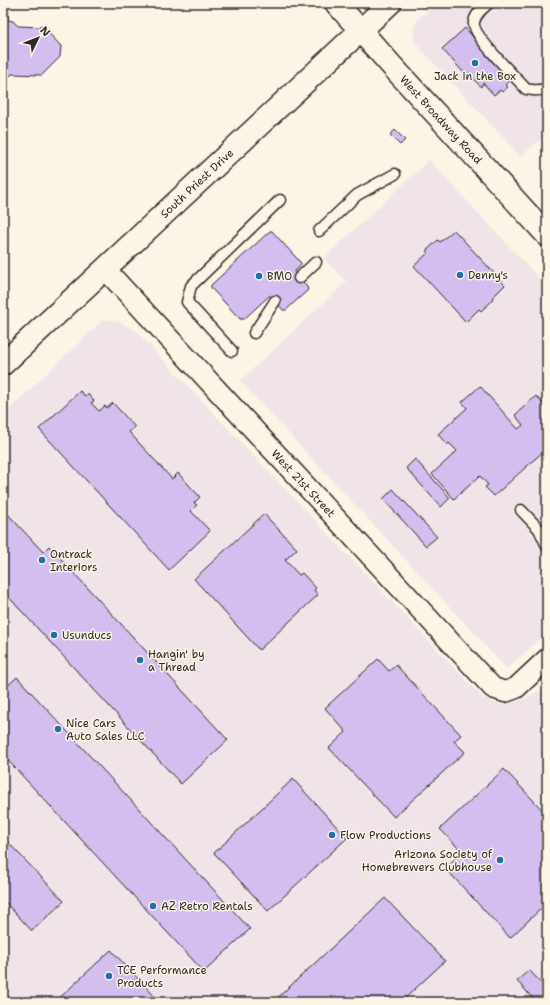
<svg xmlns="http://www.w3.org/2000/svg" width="550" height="1005" font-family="'Shantell Sans',sans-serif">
<rect width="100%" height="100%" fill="#fcf5e5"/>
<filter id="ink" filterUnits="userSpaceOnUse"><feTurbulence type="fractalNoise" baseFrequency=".025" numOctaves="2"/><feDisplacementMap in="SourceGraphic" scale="8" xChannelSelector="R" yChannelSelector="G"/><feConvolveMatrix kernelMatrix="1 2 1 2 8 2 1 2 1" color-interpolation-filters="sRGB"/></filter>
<g filter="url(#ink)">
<path fill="#f0e4e8" d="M438,3H547V133L521,157L416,44L413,35L414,27L418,18Z
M429,160L547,287V632L507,669L240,381L346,282L324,258Z
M104,319L117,321L135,330L482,697L501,705L523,699L547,687V1002H3V415Z"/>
<path fill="#d3beef" stroke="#2b2b2b" d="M3,3H8V20L13,21L18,26L43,27L61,46L60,57L42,75L12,74L5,80V83L3,85Z
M465,28L487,52L485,54L510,80L505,85L508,87L502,92L500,90L494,95L483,83L481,87L467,72L465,74L442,49Z
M395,130L405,140L400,145L390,135Z
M454,230L505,285L492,298L493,300L481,311L479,309L466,322L414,266L428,253L426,251L438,240L440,242Z
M270,231H272L301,263V265L295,271V273L307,287L308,290L286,310H283L271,296H269L244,319H240L211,288V285Z
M480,386L518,429L523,425L515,415L536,396L547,408V441L543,445L546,449L494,496L485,487L488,485L480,476L454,499L432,474L457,451L449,443L447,445L438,434L467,408L462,402Z
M80,391L85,396L88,394L94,401L91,403L99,411L105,406L107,408L113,403L135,427L129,432L172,479L178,473L200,497L194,503L197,505L191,511L210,531L169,570L39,429Z
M415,459L450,498L441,507L406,468Z
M393,489L437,537L426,546L383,499Z
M5,511L43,552L49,546L228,740L181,784L3,591V513Z
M264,514L297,549L285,560L299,575L302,573L316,588L314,590L318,595L259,650L194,579Z
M378,659L389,671L396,665L461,735L454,741L465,752L394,817L329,748L346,732L325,708Z
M17,677L250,929L204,972L3,755V690Z
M504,769L547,815V903L510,938L445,868L462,852L440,829Z
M293,779L347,838L268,911L214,853Z
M3,837L64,901L32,931L3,900Z
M385,898L445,961L401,1002H273Z
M111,950L160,1002H55Z
M529,970L547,989V1002H536L517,981Z"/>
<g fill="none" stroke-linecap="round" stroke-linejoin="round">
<defs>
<path id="lane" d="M489,3C483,8 476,13 474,22C471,35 516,77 526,89C534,91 540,91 547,88
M319,231L357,195L395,174
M299,278L316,262
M254,333L275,301
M232,351L187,302L191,286L280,200
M521,510L539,529L547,546"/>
<g id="street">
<path id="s1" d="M105,269L493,688L505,692L516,688L547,659"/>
</g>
<g id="secondary">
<path id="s2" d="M336,3L392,66L547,235"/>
<path id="s3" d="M3,364L390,3"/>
</g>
</defs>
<use href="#lane" stroke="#2b2b2b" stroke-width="13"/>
<use href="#street" stroke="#2b2b2b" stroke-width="23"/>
<use href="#secondary" stroke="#2b2b2b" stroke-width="25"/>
<use href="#lane" stroke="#fcf5e5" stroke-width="10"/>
<use href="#street" stroke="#fcf5e5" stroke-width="20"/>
<use href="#secondary" stroke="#fcf5e5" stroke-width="22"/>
</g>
</g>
<g fill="#1f6fb2" stroke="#fcf5e5" stroke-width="1.5">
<circle cx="475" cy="63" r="4"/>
<circle cx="460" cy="275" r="4"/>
<circle cx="259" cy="276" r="4"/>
<circle cx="42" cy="560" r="4"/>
<circle cx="54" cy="635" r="4"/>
<circle cx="140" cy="660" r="4"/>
<circle cx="58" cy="729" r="4"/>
<circle cx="332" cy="835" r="4"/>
<circle cx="500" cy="860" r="4"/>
<circle cx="153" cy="906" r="4"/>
<circle cx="109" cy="976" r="4"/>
</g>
<g text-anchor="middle" stroke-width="3" stroke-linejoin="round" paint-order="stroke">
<g font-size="11" fill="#2b2b2b" stroke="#fcf5e5" text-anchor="start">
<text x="475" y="80" text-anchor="middle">Jack in the Box</text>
<text x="468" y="279">Denny's</text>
<text x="267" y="280">BMO</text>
<text x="50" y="558">Ontrack<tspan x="50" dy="13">Interiors</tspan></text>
<text x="62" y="639">Usunducs</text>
<text x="148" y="658">Hangin' by<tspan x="148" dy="13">a Thread</tspan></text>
<text x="66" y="727">Nice Cars<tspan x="66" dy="13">Auto Sales LLC</tspan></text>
<text x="340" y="839">Flow Productions</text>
<text x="492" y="858" text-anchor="end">Arizona Society of<tspan x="492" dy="13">Homebrewers Clubhouse</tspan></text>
<text x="161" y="910">AZ Retro Rentals</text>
<text x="117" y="974">TCE Performance<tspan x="117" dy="13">Products</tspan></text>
</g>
<g font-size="11" fill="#2b2b2b" stroke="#fcf5e5">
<text dy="4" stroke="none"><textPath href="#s2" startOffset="157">West Broadway Road</textPath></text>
<text dy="4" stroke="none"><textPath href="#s3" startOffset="265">South Priest Drive</textPath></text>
<text dy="4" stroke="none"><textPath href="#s1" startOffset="292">West 21st Street</textPath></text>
</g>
</g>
<rect width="550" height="1005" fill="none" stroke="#fcf5e5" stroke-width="16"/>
<rect x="8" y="8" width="534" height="989" fill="none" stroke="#2b2b2b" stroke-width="1.5" filter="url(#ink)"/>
<g transform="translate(38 38) rotate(47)" stroke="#fcf5e5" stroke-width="3" paint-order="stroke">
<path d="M0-3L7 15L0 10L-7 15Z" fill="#2b2b2b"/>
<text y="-6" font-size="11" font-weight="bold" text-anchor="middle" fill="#2b2b2b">N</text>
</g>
</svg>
